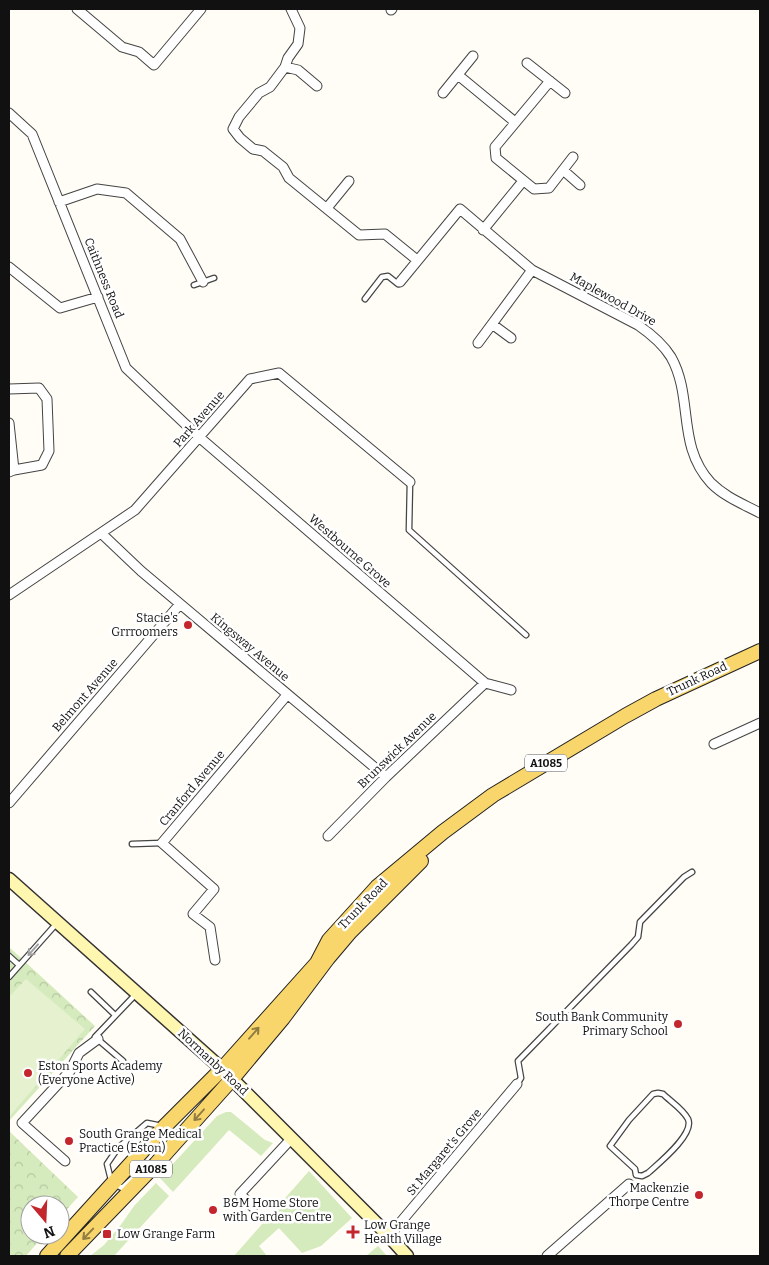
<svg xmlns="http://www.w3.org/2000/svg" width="769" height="1265" font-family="Bitter,serif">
<defs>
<pattern id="park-crowns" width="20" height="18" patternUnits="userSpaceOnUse" patternTransform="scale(1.25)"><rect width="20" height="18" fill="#d5ebbd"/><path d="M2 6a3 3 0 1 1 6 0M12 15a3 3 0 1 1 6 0" fill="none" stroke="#b6c8a1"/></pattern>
</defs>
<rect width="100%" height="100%" fill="#fffdf5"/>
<path fill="#d5ebbd" d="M226,1112H231L265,1140L273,1143L261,1156L229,1130L173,1192L160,1178L217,1116Z
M309,1171L352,1218L321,1246L302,1253L279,1228L259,1246L267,1256H234Z
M156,1183L169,1196L114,1256H90L104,1245L120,1226L134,1206Z
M378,1246L387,1256H366Z"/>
<path fill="url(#park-crowns)" d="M9,947L95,1026L9,1121Z
M9,1131L78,1197L60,1217V1205H30V1235H44L26,1256H9Z"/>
<path fill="#e6f2cf" d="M26,979L85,1029L9,1117V997Z"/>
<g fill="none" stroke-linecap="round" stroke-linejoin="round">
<defs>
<path id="lane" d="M194,285L214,278
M365,299L382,277L388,276L398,284
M410,482L409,530L526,635
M132,844L162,843
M9,956L19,965
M9,977L57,923
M91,992L115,1015
M123,1061L95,1037L136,994
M517,1084L521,1078L518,1061L631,945L638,937L640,922L684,877L692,872
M658,1093L663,1094C670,1101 683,1109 688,1119C695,1134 659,1163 648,1173L642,1176L636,1175L635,1169L610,1146L629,1120L653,1094Z
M111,1180L107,1164L118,1148L147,1123L162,1126
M116,1185L122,1188L145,1167"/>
<path id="street" d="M77,9L122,47L139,52L154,65L201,9
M291,9L300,28L298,44L288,58L285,67L270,87L259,93L239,117L233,129L240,138L253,149L263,151L283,167L289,178L359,235L385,234L417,260
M391,10L392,9
M527,63L565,93
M285,67L298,70L317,86
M458,75L515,122
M550,81L495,147L496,158L534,189L549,188L573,157
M443,93L473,56
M9,113L32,134L126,368L199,437L485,683L511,690
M563,170L580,185
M59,202L97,189L126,193L180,239L203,282
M327,208L349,181
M483,230L523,181
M9,267L60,308L98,297
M400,282L460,209L532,270L638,325C651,334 663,344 671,357C694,398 676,445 711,483C725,497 743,504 760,513
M492,324L511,338
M478,343L532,270
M9,389L39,388L47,399L49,451L42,465L14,470
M9,423L14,470L9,472
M101,533L141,571L386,777
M9,595L135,510L250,379L279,373L410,482
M714,744L760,723
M9,803L180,604
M328,836L386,777L485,683
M215,960L210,927L193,914L214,889L162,843L287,695
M65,1161L22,1123L70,1071L79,1053L98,1039
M253,1207L240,1194L291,1139
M389,1236L517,1084
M547,1256L629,1184"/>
<path id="secondary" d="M9,879L222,1069L389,1236L407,1256"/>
<path id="primary" d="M47,1256L165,1126L222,1069L317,963L329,940L377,887L443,832L493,795L625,716L656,699L760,651
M67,1256L156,1164L232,1079L283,1018L328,958L350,932L421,861"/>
</defs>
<use href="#lane" stroke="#444" stroke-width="7"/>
<use href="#street" stroke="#444" stroke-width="11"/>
<use href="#secondary" stroke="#333" stroke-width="15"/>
<use href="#primary" stroke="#222" stroke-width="16"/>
<use href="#lane" stroke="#fff" stroke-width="4.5"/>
<use href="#street" stroke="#fff" stroke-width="9"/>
<use href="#secondary" stroke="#fff6b0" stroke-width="12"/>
<use href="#primary" stroke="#f9d66b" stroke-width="14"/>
</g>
<defs><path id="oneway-shaft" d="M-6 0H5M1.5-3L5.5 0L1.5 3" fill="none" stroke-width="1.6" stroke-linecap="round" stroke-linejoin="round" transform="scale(1.25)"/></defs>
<use stroke="#a0a0a0" href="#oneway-shaft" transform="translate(33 950) rotate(132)"/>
<g stroke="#917d42">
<use href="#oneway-shaft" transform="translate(254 1033) rotate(-49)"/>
<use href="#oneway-shaft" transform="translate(199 1115) rotate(132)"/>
<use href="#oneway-shaft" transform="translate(88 1234) rotate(134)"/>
</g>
<g fill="#c4262e" stroke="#fff" stroke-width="2">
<circle cx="188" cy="625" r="5"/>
<circle cx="678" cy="1024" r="5"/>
<circle cx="28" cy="1073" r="5"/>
<circle cx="69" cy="1141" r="5"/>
<circle cx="699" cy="1195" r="5"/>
<circle cx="213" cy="1210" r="5"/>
<path d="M350.5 1224.5h5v5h5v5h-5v5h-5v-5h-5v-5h5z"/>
<rect x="102" y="1229" width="10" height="10" rx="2.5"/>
</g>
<g text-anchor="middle" stroke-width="5" stroke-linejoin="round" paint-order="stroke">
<g fill="#fff" stroke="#585858" stroke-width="1">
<rect x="525" y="754.5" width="42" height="17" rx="4"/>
<rect x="130" y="1160.5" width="42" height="17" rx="4"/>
</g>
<g font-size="11" font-weight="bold" fill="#111">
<text x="546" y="767">A1085</text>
<text x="151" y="1173">A1085</text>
</g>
<g font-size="12" fill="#111" stroke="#fff">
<text transform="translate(104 278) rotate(68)" y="4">Caithness Road</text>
<text transform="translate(613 299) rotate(29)" y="4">Maplewood Drive</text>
<text transform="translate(199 419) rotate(-49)" y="4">Park Avenue</text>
<text transform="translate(350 551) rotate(41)" y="4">Westbourne Grove</text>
<text transform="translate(250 647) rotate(40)" y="4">Kingsway Avenue</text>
<text transform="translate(697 679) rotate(-25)" y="4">Trunk Road</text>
<text transform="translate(85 695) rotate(-49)" y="4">Belmont Avenue</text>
<text transform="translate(397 750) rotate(-44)" y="4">Brunswick Avenue</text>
<text transform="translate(192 788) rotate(-50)" y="4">Cranford Avenue</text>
<text transform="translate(363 904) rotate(-46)" y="4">Trunk Road</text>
<text transform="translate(213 1062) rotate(43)" y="4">Normanby Road</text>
<text transform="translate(444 1152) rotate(-50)" y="4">St Margaret's Grove</text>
</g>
<g font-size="12" fill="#111" stroke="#fff" text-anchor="start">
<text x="178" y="622" text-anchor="end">Stacie's<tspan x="178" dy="14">Grrroomers</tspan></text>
<text x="668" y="1021" text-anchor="end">South Bank Community<tspan x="668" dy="14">Primary School</tspan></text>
<text x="38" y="1070">Eston Sports Academy<tspan x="38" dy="14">(Everyone Active)</tspan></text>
<text x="79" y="1138">South Grange Medical<tspan x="79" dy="14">Practice (Eston)</tspan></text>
<text x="689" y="1192" text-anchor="end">Mackenzie<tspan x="689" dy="14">Thorpe Centre</tspan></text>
<text x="223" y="1207">B&amp;M Home Store<tspan x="223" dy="14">with Garden Centre</tspan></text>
<text x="364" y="1229">Low Grange<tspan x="364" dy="14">Health Village</tspan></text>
<text x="117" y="1238">Low Grange Farm</text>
</g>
</g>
<rect width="769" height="1265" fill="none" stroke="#111111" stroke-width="20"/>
<g transform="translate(45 1220) rotate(161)"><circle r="24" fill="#ffffff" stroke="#a0a0a0"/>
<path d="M0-4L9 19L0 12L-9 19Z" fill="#c4262e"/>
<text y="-8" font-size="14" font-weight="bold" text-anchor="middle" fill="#111111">N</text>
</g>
</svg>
